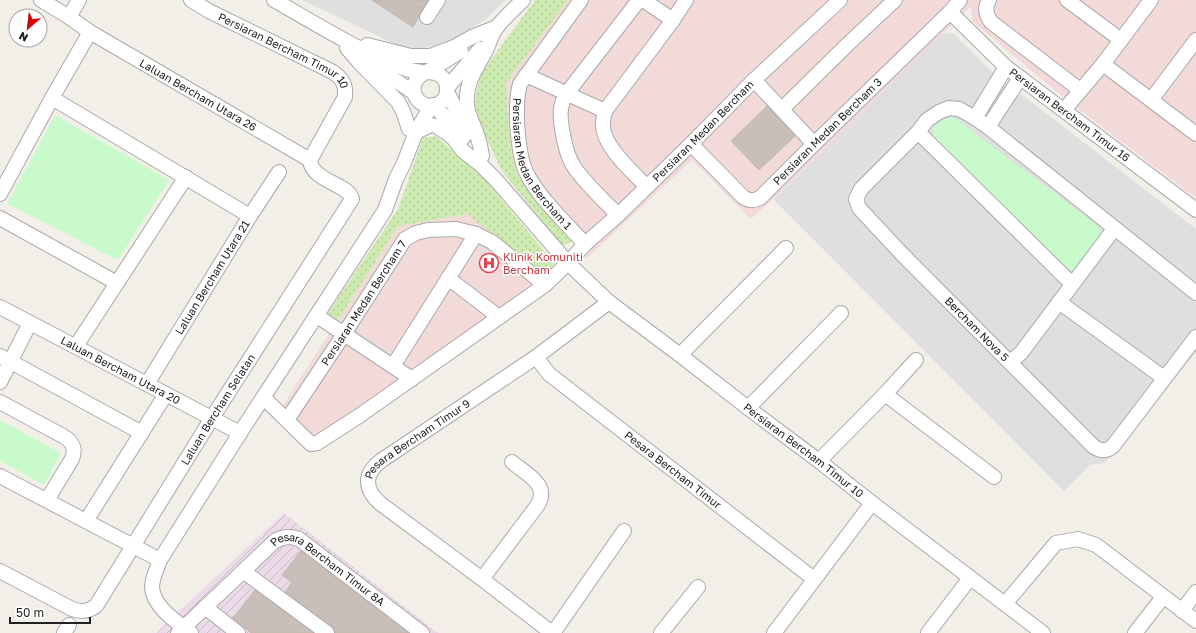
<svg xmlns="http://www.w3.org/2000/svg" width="1196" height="633" font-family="'Golos Text',sans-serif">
<defs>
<pattern id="industrial-furrows" width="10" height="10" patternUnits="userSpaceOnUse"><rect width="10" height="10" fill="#ebdbe8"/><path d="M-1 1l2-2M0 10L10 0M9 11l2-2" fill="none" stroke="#c9bcc7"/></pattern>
<pattern id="grass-dots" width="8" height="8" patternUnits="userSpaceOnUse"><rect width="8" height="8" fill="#cdebb0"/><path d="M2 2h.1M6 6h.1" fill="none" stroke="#b0c997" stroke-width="1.8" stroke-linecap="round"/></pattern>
</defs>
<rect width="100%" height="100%" fill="#f2efe9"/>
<path fill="#e0dfdf" d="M302,0H506L486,19L456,38L422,49L399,46Z
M953,33L990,70L1196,229V352L1105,463L1090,465L1064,491L773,199L941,34Z"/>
<path fill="#f2dad9" d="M568,0H1196V198L1069,102L972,21L971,6L773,199L751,219L692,160L587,258L516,173L510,145L506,83Z
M467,214L557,284L310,453L275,418L398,226Z"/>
<path fill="url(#industrial-furrows)" d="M284,513L438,633H157L161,628Z"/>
<path fill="url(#grass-dots)" d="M535,0H568L506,83L510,145L516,173L573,241L562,246L502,171L473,110L480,75Z
M436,136L486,181L554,263L547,276L467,214L398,226L338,320L328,313L398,209L423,138Z"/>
<path fill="#c8facc" d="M55,115L169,180L118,260L7,204Z
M953,117L1099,227V238L1075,270H1065L933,138V128L942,119Z
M0,420L61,453L44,485L0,461Z"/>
<path fill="#c7bfb8" stroke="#c4b6ab" d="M372,0H428L413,27Z
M767,106L795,136L759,170L731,141Z
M301,551L408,633H335V629L332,626L285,592L292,582L282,575Z
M255,590L313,633H251L233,618Z"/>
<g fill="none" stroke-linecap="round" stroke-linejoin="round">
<defs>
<g id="minor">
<path id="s1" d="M191,0L209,11L333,72C343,79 346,85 345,97L310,160"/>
<path d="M274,0C302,16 330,33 359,48C372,54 384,62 398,66C405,69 413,71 421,72C429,73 434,70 441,76C450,83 449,99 438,104C419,113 402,86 424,73"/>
<path id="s2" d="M581,0L520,84C516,97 517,110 517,123C518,137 520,162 527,174C540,199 566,223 585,244"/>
<path d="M643,0L673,20"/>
<path d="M989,0C984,8 986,15 991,22L1080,90"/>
<path d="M1067,0L1121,40"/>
<path id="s3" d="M950,12L1006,67L1196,210"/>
<path d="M69,17L79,0"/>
<path d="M427,17L438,0"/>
<path d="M367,45L411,56H430L454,47L472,37L497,27"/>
<path d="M347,48L359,62L398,102L403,111L409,129"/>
<path d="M365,60L413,92"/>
<path d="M1103,64L1196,134"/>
<path d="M427,72L461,51"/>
<path d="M526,75L605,111"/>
<path d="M754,80L814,144"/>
<path d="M447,88L480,49"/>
<path d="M447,92L468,133"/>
<path d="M52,98L250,216"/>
<path d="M1151,100L1196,40"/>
<path d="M433,105L450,122L463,138"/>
<path d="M782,109L848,44L895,0"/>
<path d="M1064,110L1103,64L1151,0"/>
<path d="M975,118L1006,67"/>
<path d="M988,127L1020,78"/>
<path id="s4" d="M416,132L431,125L436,126L447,133L454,139L463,151L481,165L496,180L568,263L609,302L680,355L748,408L819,461L872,503L1043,633"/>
<path d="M918,132L1072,284"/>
<path id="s5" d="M691,144L743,197C749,201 753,201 760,198L814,144L950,12L960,0"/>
<path d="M482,156C481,150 480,144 478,138C475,127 469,118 467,106C465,83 475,71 485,52C490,43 491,34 497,27C505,17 514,9 523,0"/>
<path d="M647,187C633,172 601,145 603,123C603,119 604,115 605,111L673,20L686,0"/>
<path d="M0,194L52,98L90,32"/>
<path d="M618,215C603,200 586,184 574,167C567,156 564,142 562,129C560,115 559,106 567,93L639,0"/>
<path d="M0,218L117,283"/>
<path d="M448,278L499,317"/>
<path id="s6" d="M1196,293L988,127L975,118L959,109L949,108L939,112L927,120L918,132L861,189L856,199L859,208L901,253L1094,447C1101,451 1106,452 1113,446L1196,337"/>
<path d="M1059,302L1164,378"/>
<path id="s7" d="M0,307L240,433"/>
<path d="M317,316L412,379"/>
<path d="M76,346L186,177"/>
<path d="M680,355L786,248"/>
<path d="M0,356L142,433"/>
<path id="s8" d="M536,357L549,374L814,579"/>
<path d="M1010,362L1021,353L1114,229"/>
<path d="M393,366L476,234"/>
<path d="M0,382L30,323"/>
<path id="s9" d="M147,384L250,216L279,172"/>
<path d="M885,394L994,477"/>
<path id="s10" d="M264,398L311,444L317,443L359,416L545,285L568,263L585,244L618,215L691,144L754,80L840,0"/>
<path d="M0,402L63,436C73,442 76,448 72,459L47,500"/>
<path d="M748,408L841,313"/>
<path id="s11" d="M287,420L344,334L405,239L416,233L428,230L456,229L476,234L492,242L545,285"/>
<path d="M819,461L885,394L916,360"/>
<path d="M0,476L160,560"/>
<path d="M86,521L166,394"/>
<path id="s12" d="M0,571L72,609C81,612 87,612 96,606L212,418L352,199C349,184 311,181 310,160L90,32L69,17L41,0"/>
<path d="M243,571L327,633"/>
<path d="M482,579L537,506C551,485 526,474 512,462"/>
<path d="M1005,604L1056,543L1078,539L1096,545L1196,621"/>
<path d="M205,607L238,633"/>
<path d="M1182,611L1196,592"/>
<path d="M64,633L69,625"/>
<path id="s13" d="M178,633L275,541C283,536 290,536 299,539L422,633"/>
<path d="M191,633C177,622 153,607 152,587C152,578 157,569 160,560L240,433L385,210L396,179L404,163L416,132L431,106"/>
<path id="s14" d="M552,633L482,579L381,504C364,489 363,474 382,460L536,357L609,302"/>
<path d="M553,633L624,531"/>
<path d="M661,633L698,587"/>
<path d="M774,633L872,503"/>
<path d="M928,633L970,578"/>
<path d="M1135,633L1163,597"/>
</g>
</defs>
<use href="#minor" stroke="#a9a9a9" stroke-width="16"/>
<use href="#minor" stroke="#fff" stroke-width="14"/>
</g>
<defs>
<symbol id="hospital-ring" viewBox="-11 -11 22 22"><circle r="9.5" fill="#fff" stroke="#e0444e" stroke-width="1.5"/><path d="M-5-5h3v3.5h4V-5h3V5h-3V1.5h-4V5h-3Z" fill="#e0444e"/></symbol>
</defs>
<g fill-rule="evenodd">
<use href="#hospital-ring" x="478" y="252" width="22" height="22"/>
</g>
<g text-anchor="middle" stroke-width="3" stroke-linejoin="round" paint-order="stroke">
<g font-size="11" fill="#222" stroke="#fff">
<text dy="4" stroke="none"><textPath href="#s1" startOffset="106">Persiaran Bercham Timur 10</textPath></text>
<text transform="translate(198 95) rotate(30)" y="4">Laluan Bercham Utara 26</text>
<text dy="4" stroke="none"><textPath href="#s3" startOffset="158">Persiaran Bercham Timur 16</textPath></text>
<text dy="4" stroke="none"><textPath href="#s10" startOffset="570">Persiaran Medan Bercham</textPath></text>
<text dy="4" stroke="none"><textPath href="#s5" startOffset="187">Persiaran Medan Bercham 3</textPath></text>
<text dy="4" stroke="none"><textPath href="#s2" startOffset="191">Persiaran Medan Bercham 1</textPath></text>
<text dy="4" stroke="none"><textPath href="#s9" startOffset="125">Laluan Bercham Utara 21</textPath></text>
<text dy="4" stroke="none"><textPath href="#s11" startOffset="140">Persiaran Medan Bercham 7</textPath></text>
<text dy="4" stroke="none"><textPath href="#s6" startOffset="621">Bercham Nova 5</textPath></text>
<text dy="4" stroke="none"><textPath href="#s7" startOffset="136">Laluan Bercham Utara 20</textPath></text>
<text dy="4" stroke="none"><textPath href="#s12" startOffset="338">Laluan Bercham Selatan</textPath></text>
<text dy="4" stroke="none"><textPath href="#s14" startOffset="308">Pesara Bercham Timur 9</textPath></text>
<text dy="4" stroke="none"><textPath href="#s4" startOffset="514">Persiaran Bercham Timur 10</textPath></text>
<text dy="4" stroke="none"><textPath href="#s8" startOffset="178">Pesara Bercham Timur</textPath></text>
<text dy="4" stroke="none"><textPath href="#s13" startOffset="197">Pesara Bercham Timur 8A</textPath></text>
</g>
<g font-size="11" fill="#be3a42" stroke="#fff" text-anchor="start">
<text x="503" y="261">Klinik Komuniti<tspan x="503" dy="13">Bercham</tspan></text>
</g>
</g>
<g transform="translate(28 28) rotate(208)"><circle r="19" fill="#ffffff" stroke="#a7a7a7"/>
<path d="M0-3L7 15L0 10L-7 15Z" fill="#d40000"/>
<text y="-6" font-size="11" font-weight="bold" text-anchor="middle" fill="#222222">N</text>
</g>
<path d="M10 617v6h80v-6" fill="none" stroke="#222222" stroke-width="2"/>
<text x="16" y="617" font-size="12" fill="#222222" stroke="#ffffff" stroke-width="3" paint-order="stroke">50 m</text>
</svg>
